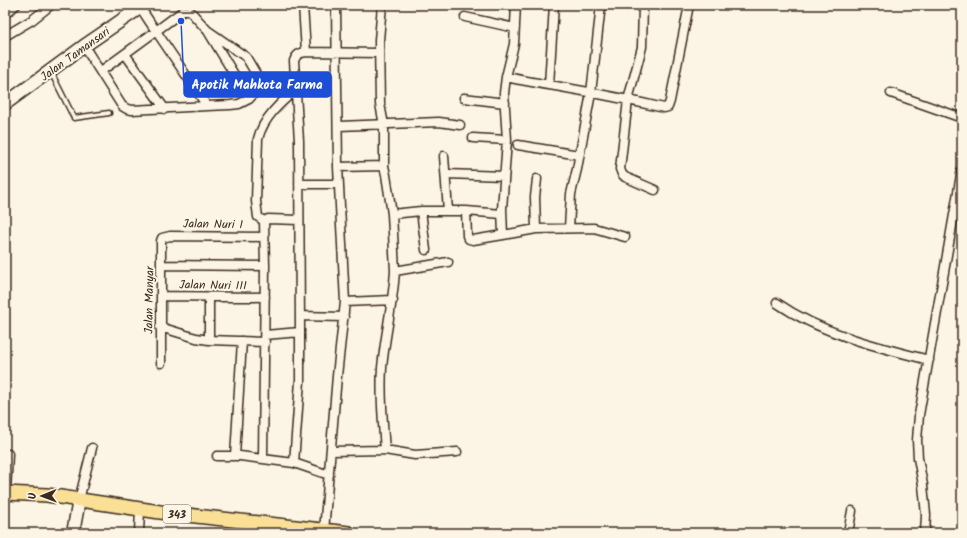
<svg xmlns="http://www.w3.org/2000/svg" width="967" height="538" font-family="Kalam,sans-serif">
<rect width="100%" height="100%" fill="#fcf5e5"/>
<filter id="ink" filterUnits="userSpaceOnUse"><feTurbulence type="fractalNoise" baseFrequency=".025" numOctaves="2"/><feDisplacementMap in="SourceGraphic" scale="8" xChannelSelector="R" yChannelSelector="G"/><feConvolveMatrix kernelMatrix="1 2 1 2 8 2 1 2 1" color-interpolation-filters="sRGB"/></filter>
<g filter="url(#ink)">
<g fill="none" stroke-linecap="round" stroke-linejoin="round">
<defs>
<path id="lane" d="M51,72L74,118L109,113"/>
<path id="street" d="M303,5L306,52
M382,5L379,40L380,104L384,125V166
M516,5L514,44L506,77L504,93L507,140L502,209L503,235L536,229L594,228L625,237
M643,5L642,47L628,100L620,169L622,174L625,177L655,190
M5,14L16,5
M465,17L515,28
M209,33L249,99
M5,36L32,20L51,5
M84,46L122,106L127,109L132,110L207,106
M125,54L165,109
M101,71C129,51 156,31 183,11H190L207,30L246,57L259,79L258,89L249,99L239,104L230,105L207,106L158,34C152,25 146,17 141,8
M506,77C525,81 543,84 561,87C595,93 630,100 664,108L668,107L670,101L689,5
M549,85L554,5
M297,89C281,102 263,118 258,139L256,201L258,217L264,221L268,219L299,220
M891,93L962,118
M464,98L505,103
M339,126L439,122L460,125
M473,138L507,140
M518,145L579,155
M444,156L448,211
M338,167L384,166L386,175L392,214L421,211H466L467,236L469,239L473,240L503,235
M446,174L504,176
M299,184H339
M421,211L426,250
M466,211L502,214
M392,214L395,271L448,262
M569,228L571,194L577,169L591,93L601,5
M536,229L535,197L537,179
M161,265L265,266
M161,296L265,297
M345,302L393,300
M777,303C822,334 877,347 929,360
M300,316L344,317
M160,327L196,338L209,340L265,342
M265,335L300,332
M209,340V297
M161,363V241L162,238L170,236L264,237
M385,450C383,423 380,396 382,368C385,335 393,304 395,271
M331,451L385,450L415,455L457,452
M217,456H240L294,463
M235,456L242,341
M263,459L265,266L264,221
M329,475L294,463L300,381V332L299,141L294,61C296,55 299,53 306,52L379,53
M6,493L8,454
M79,500L92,448
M324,531L337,376L345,302L338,167L336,5
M139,533L140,509
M848,533L852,511
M925,533L926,515L923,485L918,458L917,440L919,415L962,169"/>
<path id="secondary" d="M5,104L84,46L144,5
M73,533L79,500"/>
<path id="primary" d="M5,493L47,495L160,512L349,533"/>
</defs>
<use href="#lane" stroke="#3b2a1e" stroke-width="7"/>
<use href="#street" stroke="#3b2a1e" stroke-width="11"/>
<use href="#secondary" stroke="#3b2a1e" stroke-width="15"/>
<use href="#primary" stroke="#3b2a1e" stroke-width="16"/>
<use href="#lane" stroke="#fcf5e5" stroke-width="4"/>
<use href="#street" stroke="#fcf5e5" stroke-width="8"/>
<use href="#secondary" stroke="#fcf5e5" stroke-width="12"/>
<use href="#primary" stroke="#fadf96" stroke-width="13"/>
</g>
</g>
<g text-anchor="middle" stroke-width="4" stroke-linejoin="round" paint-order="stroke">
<rect fill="#fcf5e5" stroke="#75675a" stroke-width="1" x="163" y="505" width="28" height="18" rx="3"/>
<g font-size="11" font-weight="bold" fill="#3b2a1e">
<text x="177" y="518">343</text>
</g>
<g font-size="12" fill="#3b2a1e" stroke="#fcf5e5">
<text transform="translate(75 54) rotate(-36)" y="4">Jalan Tamansari</text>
<text transform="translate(213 224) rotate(1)" y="4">Jalan Nuri I</text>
<text transform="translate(213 285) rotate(1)" y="4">Jalan Nuri III</text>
<text transform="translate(149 300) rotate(-89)" y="4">Jalan Manyar</text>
</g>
</g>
<path fill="none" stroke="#1d4ed8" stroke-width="1.5" d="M181 21L184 85"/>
<circle fill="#1d4ed8" stroke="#fcf5e5" stroke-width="1.5" cx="181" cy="21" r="4"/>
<rect fill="#1d4ed8" stroke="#1d4ed8" stroke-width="1.5" x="184" y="72" width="147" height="25" rx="4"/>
<g font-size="13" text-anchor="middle" font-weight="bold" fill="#fff">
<text x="257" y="89">Apotik Mahkota Farma</text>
</g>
<rect width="967" height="538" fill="none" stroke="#fcf5e5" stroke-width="20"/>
<rect x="10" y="10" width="947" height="518" fill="none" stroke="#3b2a1e" stroke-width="1.5" filter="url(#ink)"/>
<g transform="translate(42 496) rotate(269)" stroke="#fcf5e5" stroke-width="3" paint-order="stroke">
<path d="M0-3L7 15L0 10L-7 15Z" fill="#3b2a1e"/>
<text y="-6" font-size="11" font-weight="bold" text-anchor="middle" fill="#3b2a1e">U</text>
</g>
</svg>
